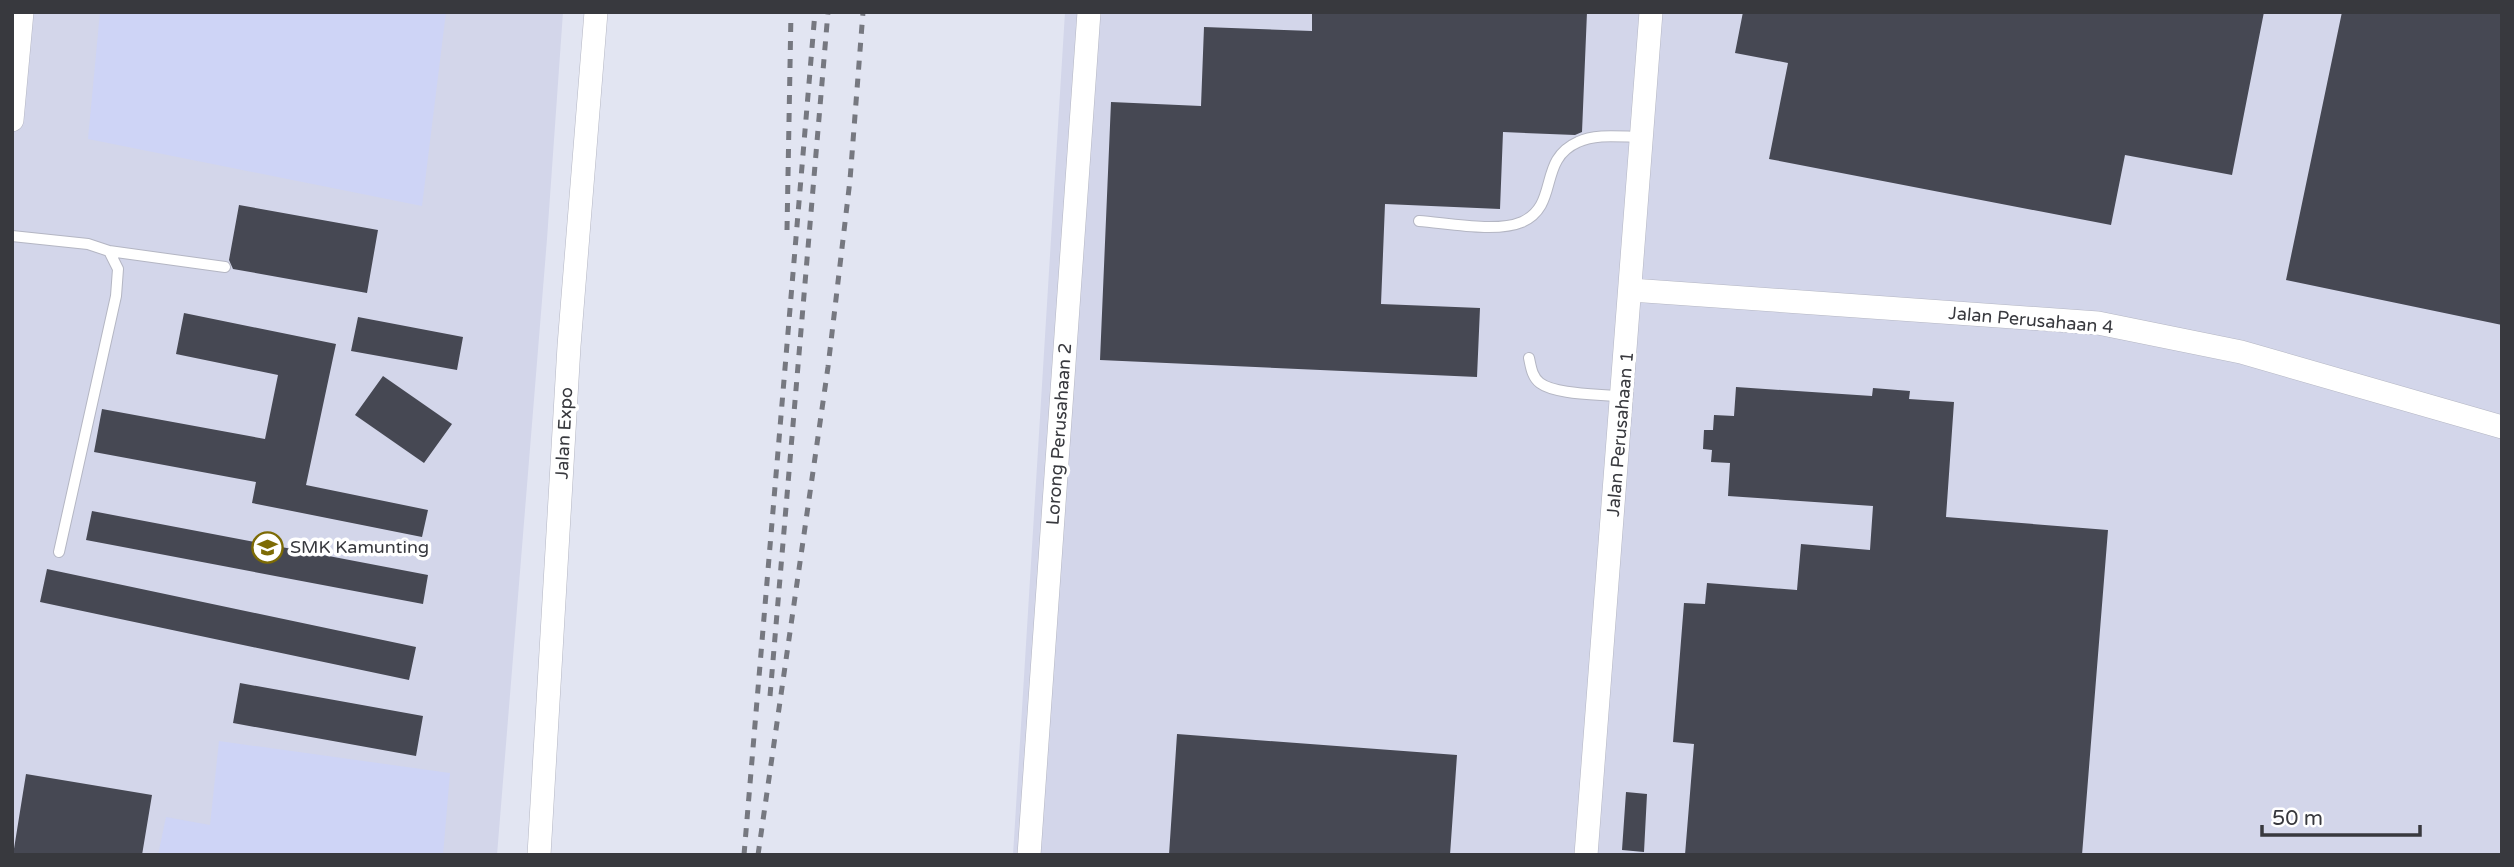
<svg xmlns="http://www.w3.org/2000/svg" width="2514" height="867" font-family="'Varela Round',sans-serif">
<rect width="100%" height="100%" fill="#e2e5f2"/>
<path fill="#d3d6ea" d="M12,12H563L547,239L497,855H12Z
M1065,12H2502V855H1013Z"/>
<path fill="#ced4f6" d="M100,12H446L422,206L88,139Z
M219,741L450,773L443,855H158L166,817L210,825Z"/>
<path fill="#464853" d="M1312,12H1587L1582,132L1575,135L1503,132L1500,209L1385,204L1381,304L1480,308L1477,377L1100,360L1111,102L1201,106L1204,27L1312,31Z
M1743,12H2264L2232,175L2125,155L2111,225L1769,159L1788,63L1735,53Z
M2342,12H2502V325L2286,280Z
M239,205L378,230L367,293L233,269L229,260Z
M184,313L336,344L306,485L428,510L422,537L252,503L256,482L94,452L102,409L265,439L278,375L176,354Z
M358,317L463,337L457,370L351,351Z
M383,376L452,424L424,463L355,415Z
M1736,387L1872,396L1873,388L1910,391L1909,399L1954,402L1946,517L2108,530L2082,855H1685L1694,744L1673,742L1684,603L1705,604L1707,583L1797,590L1801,544L1870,550L1873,506L1728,496L1730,463L1711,462L1712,450L1703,449L1704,430H1713L1714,415L1734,416Z
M92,511L428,575L423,604L86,540Z
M47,569L416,647L409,680L40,602Z
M240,683L423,716L416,756L233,723Z
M1177,734L1457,755L1450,855H1169Z
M26,774L152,795L142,855H13Z
M1626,792L1647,794L1644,852L1622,850Z"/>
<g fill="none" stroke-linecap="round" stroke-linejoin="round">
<defs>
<path id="service" d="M1419,221C1447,223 1496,233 1522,222C1560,205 1537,160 1578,142C1596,133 1622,137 1642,137
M12,236L88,244L109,251L118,269L116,296L59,552
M109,251L225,267
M1529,358C1531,367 1532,377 1540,383C1556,395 1602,394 1623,397"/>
<path id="minor" d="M12,120L22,12
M1631,290L2098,323L2241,352L2502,427
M539,855L569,346L596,12
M1029,855L1089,12
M1586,855L1651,12"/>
</defs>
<use href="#service" stroke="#b4b6c3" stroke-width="12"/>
<use href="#minor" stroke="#b4b6c3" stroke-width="24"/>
<use href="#service" stroke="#fff" stroke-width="10"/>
<use href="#minor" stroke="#fff" stroke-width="23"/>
<path stroke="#767880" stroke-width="5" stroke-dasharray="9 9" stroke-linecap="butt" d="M787,230L791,12
M770,696L828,12
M744,855L815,12
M758,855L828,367L850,180L863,12"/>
</g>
<defs>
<symbol id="school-ring" viewBox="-11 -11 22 22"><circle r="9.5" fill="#fff" stroke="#7d6b05" stroke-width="1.5"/><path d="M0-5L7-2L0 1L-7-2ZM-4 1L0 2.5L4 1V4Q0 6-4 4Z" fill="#7d6b05"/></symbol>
</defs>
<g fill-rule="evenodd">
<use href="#school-ring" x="250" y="530" width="35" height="35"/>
</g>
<g text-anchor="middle" stroke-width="7" stroke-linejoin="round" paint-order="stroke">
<g font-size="18" fill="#38393e" stroke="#fff">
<text transform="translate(2031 320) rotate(5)" y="6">Jalan Perusahaan 4</text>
<text transform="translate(564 433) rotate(-87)" y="6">Jalan Expo</text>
<text transform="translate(1059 434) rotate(-86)" y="6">Lorong Perusahaan 2</text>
<text transform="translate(1620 434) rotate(-85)" y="6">Jalan Perusahaan 1</text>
</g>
<g font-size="18" fill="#38393e" stroke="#fff" text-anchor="start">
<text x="290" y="553">SMK Kamunting</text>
</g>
</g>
<rect width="2514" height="867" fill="none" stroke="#38393e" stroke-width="28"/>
<path d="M2262 825v10h158v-10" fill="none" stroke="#38393e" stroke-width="3.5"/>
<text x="2272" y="825" font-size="21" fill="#38393e" stroke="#ffffff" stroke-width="5" paint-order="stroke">50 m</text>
</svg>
